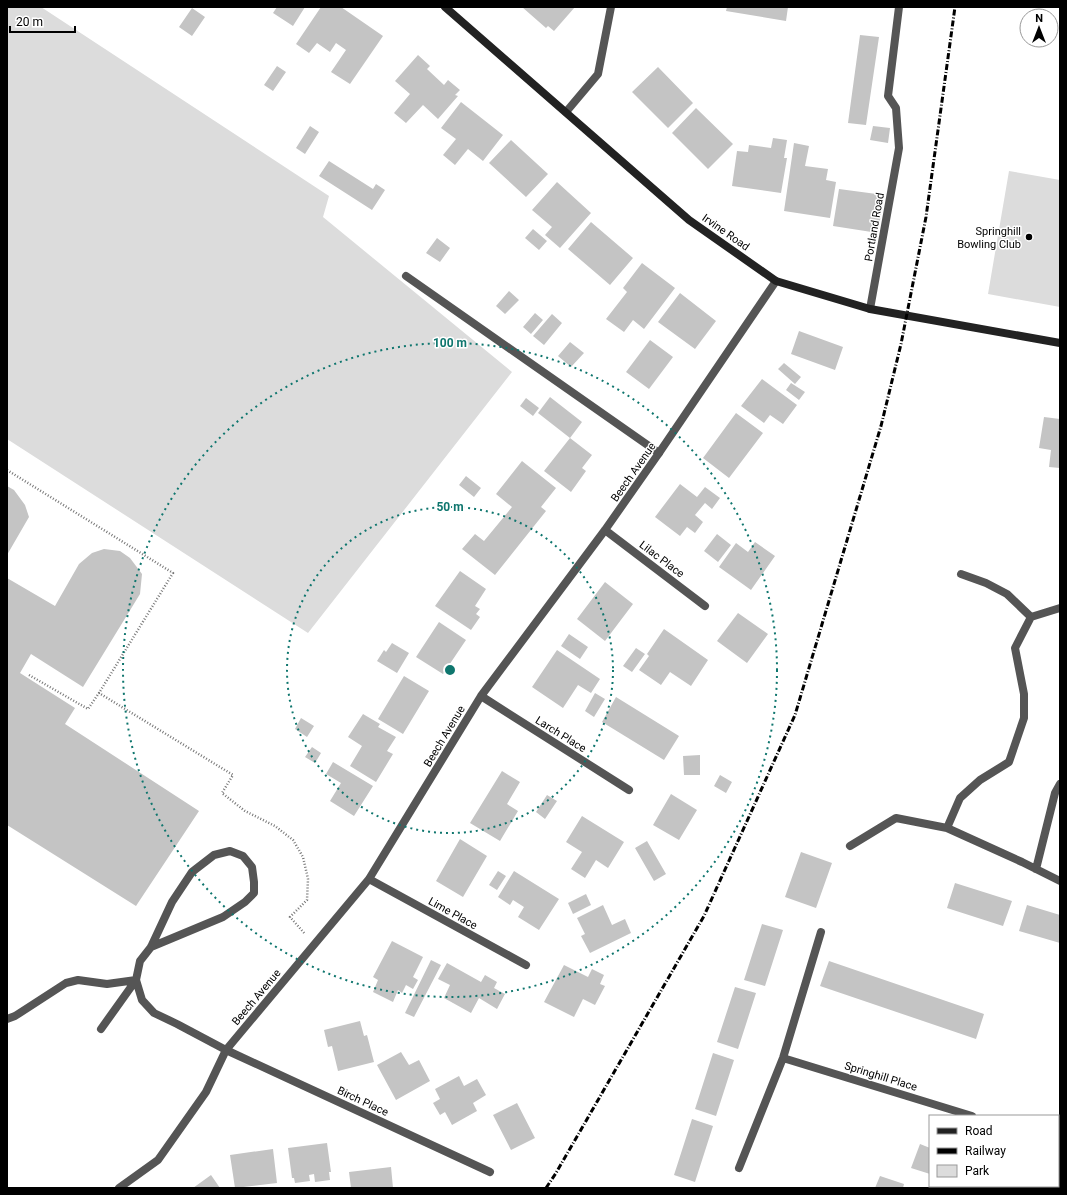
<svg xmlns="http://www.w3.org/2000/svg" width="1067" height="1195" font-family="Roboto,sans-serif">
<rect width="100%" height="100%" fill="#fff"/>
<path fill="#dcdcdc" d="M7,7H41L329,196L323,217L512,372L308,633L7,439Z
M1009,171L1060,180V307L988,294Z"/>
<path fill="#c4c4c4" d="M277,7H305L293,26L273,13Z
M321,7H341L383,36L350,84L331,72L346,50L336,43L330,52L317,43L309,53L296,44Z
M522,7H575L554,31L548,26L546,28Z
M727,7H788L786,21L726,11Z
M192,8L205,17L192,36L179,27Z
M860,35L879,37L866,125L848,123Z
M418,55L430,66L427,69L444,85L448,80L460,90L455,95L458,96L438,119L423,105L406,123L394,113L410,94L395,81Z
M277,66L286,72L273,91L264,85Z
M658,67L693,103L668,128L632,92Z
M461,102L503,135L483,161L468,149L455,165L443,155L456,139L441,128Z
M696,108L733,144L708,169L672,133Z
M310,126L319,132L305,154L296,148Z
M873,126L890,128L888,143L870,140Z
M773,138L787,140L784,158H787L781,193L732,186L737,151L748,152L749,145L771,148Z
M511,140L548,174L526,197L489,163Z
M794,143L809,146L805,166L828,169L826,180L836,182L830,218L784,211Z
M329,161L373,189L376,184L385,190L372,210L319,176Z
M557,182L591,213L560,248L545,235L552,227L532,210Z
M839,189L884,195L878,233L833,226Z
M591,222L633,258L610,285L568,249Z
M533,229L547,241L539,250L525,238Z
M437,238L450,248L440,262L426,253Z
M642,263L675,288L644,329L633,320L624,332L606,319L627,292L623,288Z
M509,291L519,300L505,314L496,306Z
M680,293L716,321L695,349L658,322Z
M535,313L543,320L531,334L523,327Z
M552,314L562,323L544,345L533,336Z
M799,331L843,347L835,370L791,354Z
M650,340L673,357L649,389L626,372Z
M570,342L584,353L571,367L558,356Z
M784,363L801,377L795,384L778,369Z
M762,379L797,405L783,424L770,415L764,423L741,406Z
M791,383L805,392L799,400L786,390Z
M550,397L582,422L570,438L538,413Z
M526,398L539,408L533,416L520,406Z
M736,413L763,433L729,478L703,458Z
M1044,417L1060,419V468L1049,467L1051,450L1039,448Z
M570,438L592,455L582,468L586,471L571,492L544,471Z
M522,461L556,488L541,507L546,511L495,575L462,549L475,534L484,541L512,507L496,494Z
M466,476L481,488L474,497L459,485Z
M680,484L697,497L705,487L720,498L712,509L705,503L695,515L703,522L695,533L687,527L680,536L655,517Z
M7,486L14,490L25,505L29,517L7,555Z
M717,534L731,545L718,562L704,551Z
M755,542L775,556L751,590L719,567L736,543L748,552Z
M104,549L120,551L130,558L142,574L140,594L83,687L31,654L20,673L75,708L65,724L199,811L136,906L7,825V578L55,606L79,564L92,553Z
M460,571L486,589L475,606L480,609L476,614L480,617L471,630L435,606Z
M605,582L633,604L605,641L577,619Z
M738,613L768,634L747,663L717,641Z
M439,622L466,640L443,674L416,657Z
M664,629L708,660L691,686L670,672L661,685L639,670L649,656L647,654Z
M569,634L588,647L580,659L561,646Z
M392,643L409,653L397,673L377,661L384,650L386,652Z
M636,648L645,654L632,672L623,666Z
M557,650L600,679L591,693L578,685L563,708L532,687Z
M404,676L429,691L403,734L378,719Z
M595,693L605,699L594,717L585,711Z
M616,697L679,736L664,760L602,722Z
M363,714L380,724L378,727L396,737L387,751L393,754L376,782L350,766L362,746L348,737Z
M301,718L314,726L307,737L295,729Z
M312,747L321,753L315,763L305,757Z
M700,755V775H684L683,756Z
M333,762L373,786L354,816L330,801L341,783L326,774Z
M502,771L520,782L507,804L518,811L500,841L470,823Z
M720,775L732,782L726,793L714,786Z
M671,794L697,810L679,840L653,825Z
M547,795L557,801L545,819L536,812Z
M582,816L624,842L608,868L596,860L585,878L571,869L582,852L566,842Z
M460,839L487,856L463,897L436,881Z
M647,841L666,874L654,881L635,848Z
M801,852L832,863L816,908L785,897Z
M498,871L506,876L497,890L489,885Z
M514,871L559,899L539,930L518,917L524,907L513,900L510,905L498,897Z
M955,883L1012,901L1003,926L947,908Z
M586,894L591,905L573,914L568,903Z
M603,905L612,925L625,919L631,933L590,953L581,936L585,934L577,918Z
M1027,905L1060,915V943L1019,931Z
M762,924L783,930L765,986L744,980Z
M392,941L423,957L413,977L418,980L413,989L406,985L402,993L398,990L393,1002L373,992L378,980L373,977Z
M431,960L441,965L414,1017L405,1013Z
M829,961L984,1014L976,1039L820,986Z
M447,963L481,982L485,975L497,982L494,988L505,994L497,1009L479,998L471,1013L444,998L450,985L438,979Z
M564,965L588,977L592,969L604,975L600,984L605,986L595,1005L583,999L574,1017L544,1002Z
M735,987L756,993L738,1049L717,1042Z
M360,1021L364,1036L367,1035L374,1062L338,1071L332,1046L328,1047L324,1030Z
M401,1052L409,1065L419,1060L430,1081L396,1100L377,1065Z
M713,1053L734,1060L716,1116L695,1109Z
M459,1076L464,1086L477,1079L486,1095L473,1103L477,1111L452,1125L445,1112L440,1115L433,1103L440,1099L435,1089Z
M517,1103L535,1138L511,1150L493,1115Z
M692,1119L713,1126L695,1182L674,1175Z
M327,1143L331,1172H329L330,1180L315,1182L314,1174L309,1175L310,1181L295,1183L294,1178H292L288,1148Z
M920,1144L930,1148V1174L911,1168Z
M273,1149L277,1183L235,1188L230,1155Z
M391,1167L393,1188H351L349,1172Z
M211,1175L220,1188H193Z
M880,1176L904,1184L903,1188H875Z
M1001,1186H1029V1188H1001Z"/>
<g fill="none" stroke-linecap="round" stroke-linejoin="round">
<path stroke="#777" stroke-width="2.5" stroke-dasharray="1 2" stroke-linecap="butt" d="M7,470L173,573L99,693
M29,675L88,709L99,693L233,775L222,793L245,811L275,826L293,840L303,857L308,879L307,900L290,917L305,934"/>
<path stroke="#555" stroke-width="8" d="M406,276L659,453
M870,309L899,148L896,108L888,96L899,7
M961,574L986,583L1007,594L1031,617
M151,947L223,917L245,902L254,893V882L252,867L243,856L230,851L214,855L192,872L172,902L151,947L140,961L136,980L142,1000L154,1013L177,1024L226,1050
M7,1019L15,1016L66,983L78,980L107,984L136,980
M101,1029L136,980"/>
<path stroke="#555" stroke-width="8" d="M566,112L598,74L611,7
M605,530L705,606
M481,696L629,790
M947,828L1022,862L1060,881
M850,846L896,818L947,828L960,798L980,780L1009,762L1024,718V694L1015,648L1031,617L1060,608
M1036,869L1055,793L1060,784
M369,879L526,965
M226,1050L490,1172
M783,1058L972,1116
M1058,1142L1060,1143
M739,1168L783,1058L821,932
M119,1188L158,1160L206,1092L226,1050L369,879L481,696L605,530L659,453L776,281"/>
<path stroke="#222" stroke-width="8" d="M445,7L689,220L776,281L870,309L1060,343"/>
<path stroke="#000" stroke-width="3" stroke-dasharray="6 2 1 2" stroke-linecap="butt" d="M546,1188L556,1173L704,916L795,715L881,426L901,344L926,217L955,7"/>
</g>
<g fill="none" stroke="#0f766e" stroke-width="2" stroke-dasharray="2 4">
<circle cx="450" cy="670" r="163"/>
<circle cx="450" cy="670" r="327"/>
</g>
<circle fill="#000" stroke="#fff" stroke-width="1.5" cx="1029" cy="237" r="4"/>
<g text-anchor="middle" stroke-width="3" stroke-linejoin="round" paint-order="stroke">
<g font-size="11" fill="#000" stroke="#fff">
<text transform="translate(874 227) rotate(-80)" y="4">Portland Road</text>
<text transform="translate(726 232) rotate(35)" y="4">Irvine Road</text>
<text transform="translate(633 472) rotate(-55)" y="4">Beech Avenue</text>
<text transform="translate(662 559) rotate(37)" y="4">Lilac Place</text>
<text transform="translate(561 734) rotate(32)" y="4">Larch Place</text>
<text transform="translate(444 736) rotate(-59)" y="4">Beech Avenue</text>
<text transform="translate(453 913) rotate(29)" y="4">Lime Place</text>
<text transform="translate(256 997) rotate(-50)" y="4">Beech Avenue</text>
<text transform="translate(881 1076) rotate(17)" y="4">Springhill Place</text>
<text transform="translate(363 1101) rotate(25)" y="4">Birch Place</text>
</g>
<g font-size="11" fill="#000" stroke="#fff" text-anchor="end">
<text x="1021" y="235">Springhill<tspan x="1021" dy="13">Bowling Club</tspan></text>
</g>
</g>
<circle cx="450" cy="670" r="6" fill="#0f766e" stroke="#fff" stroke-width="2"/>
<g font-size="12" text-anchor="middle" font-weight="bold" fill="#0f766e" stroke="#fff" stroke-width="3" stroke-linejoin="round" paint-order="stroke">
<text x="450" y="347">100 m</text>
<text x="450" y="511">50 m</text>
</g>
<rect width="1067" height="1195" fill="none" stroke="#000000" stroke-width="16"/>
<rect x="929" y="1115" width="130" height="72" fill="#ffffff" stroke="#999999"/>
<rect x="937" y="1128" width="20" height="6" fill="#222222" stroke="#999999"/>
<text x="965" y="1135" font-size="12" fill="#000000">Road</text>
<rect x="937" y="1148" width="20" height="6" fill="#000000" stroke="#999999"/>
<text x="965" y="1155" font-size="12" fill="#000000">Railway</text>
<rect x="937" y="1165" width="20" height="12" fill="#dcdcdc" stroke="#999999"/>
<text x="965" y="1175" font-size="12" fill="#000000">Park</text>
<g transform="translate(1039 28)"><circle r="19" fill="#ffffff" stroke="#999999"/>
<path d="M0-3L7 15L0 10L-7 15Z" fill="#000000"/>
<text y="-6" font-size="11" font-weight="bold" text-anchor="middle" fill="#000000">N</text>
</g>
<path d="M10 26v6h65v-6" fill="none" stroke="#000000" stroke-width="2"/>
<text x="16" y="26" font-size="12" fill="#000000" stroke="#ffffff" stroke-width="3" paint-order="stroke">20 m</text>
</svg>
